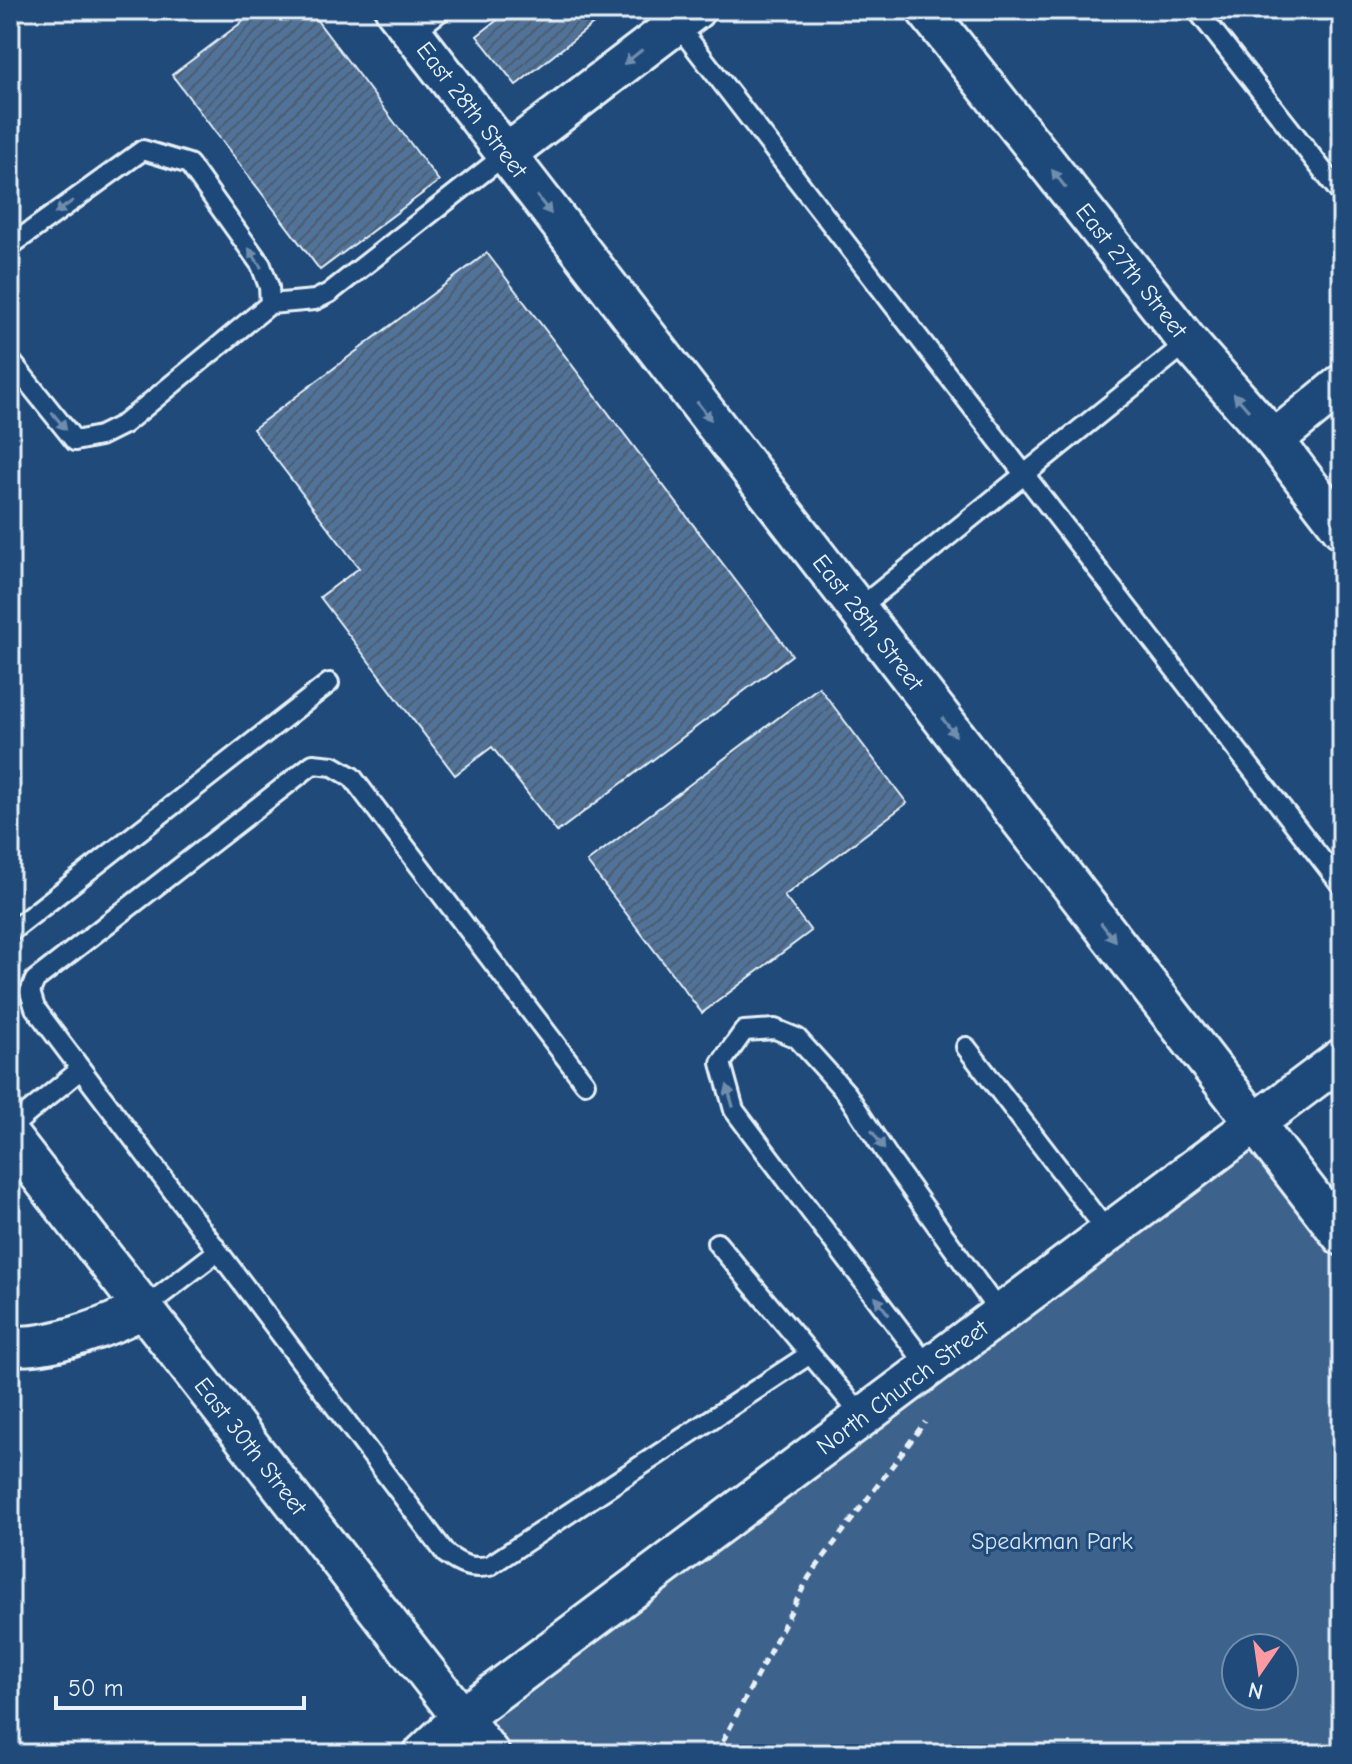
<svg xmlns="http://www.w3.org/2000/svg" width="1352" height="1764" font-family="'Comic Neue',sans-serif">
<defs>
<pattern id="building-hatch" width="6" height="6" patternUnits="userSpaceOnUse" patternTransform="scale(2)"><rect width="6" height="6" fill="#517399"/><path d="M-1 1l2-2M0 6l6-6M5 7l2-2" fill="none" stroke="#4c5e72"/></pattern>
</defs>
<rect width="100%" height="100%" fill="#1f4a7a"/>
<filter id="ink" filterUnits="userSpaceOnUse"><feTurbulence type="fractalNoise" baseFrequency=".0125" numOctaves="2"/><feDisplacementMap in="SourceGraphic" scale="16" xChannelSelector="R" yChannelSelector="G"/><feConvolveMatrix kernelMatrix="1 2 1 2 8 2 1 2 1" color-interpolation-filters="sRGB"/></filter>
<g filter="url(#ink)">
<path fill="#3c628c" stroke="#92aac2" stroke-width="2" fill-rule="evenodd" d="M1257,1124L1342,1234V1754H490L462,1717ZM1236,1648H1284V1696H1236Z"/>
<path fill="url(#building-hatch)" stroke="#e8f1f8" stroke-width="2" d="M258,10H309L439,181L320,270L172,75Z
M510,10H611L516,85L477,36Z
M487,253L792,655L557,832L492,747L455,775L320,597L359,568L253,429Z
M819,687L907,803L784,896L811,931L702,1013L587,862Z"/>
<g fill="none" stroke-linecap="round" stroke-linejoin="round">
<defs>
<path id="lane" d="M1197,10L1342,195
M676,23L1342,886
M413,32L442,10
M10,246L143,150L189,164L261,265L269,287L270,304L124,424L100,436L75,441L10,360
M270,304L315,300L329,293L505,155
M858,609L1188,342
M10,932L329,683
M966,1047L1109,1234
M585,1083L352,777L333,766L313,764L35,980L30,992L35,1008L446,1554C461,1565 470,1569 489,1566L810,1354
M10,1128L81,1069
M717,1243L863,1417
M144,1308L218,1251
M929,1368L734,1110L721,1063L744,1031L775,1029L797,1038L825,1069L847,1094L893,1164L1001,1315"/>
<g id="street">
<path id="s1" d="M395,10L1342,1236"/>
<path id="s2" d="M926,10L1188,342L1274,440L1342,529"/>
<path d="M505,155L695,10"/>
<path d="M1274,440L1342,384"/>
<path id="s3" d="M10,1137L490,1754"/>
<path d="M10,1345C48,1350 111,1326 144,1308"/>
<path id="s4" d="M423,1754L462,1717L1342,1058"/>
</g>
</defs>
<use href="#lane" stroke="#e8f1f8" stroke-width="24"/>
<use href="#street" stroke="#e8f1f8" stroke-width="44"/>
<path stroke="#e8f1f8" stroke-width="5" stroke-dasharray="8 6" stroke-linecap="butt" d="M716,1754L809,1577L925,1422
M1322,1754H1326"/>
<use href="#lane" stroke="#1f4a7a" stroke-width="18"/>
<use href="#street" stroke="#1f4a7a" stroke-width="38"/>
</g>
<defs><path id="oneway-solid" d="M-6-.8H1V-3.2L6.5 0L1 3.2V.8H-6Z" transform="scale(2)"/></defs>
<g fill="#6f8dac">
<use href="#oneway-solid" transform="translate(633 57) rotate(142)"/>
<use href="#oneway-solid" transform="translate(1059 179) rotate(-128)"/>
<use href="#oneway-solid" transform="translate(544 205) rotate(52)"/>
<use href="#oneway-solid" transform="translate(64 207) rotate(144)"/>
<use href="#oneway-solid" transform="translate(255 258) rotate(-123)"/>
<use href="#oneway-solid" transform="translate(1241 402) rotate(-131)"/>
<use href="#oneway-solid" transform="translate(704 411) rotate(52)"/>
<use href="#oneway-solid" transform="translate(59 421) rotate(51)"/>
<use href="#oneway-solid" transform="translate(949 727) rotate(52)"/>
<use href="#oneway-solid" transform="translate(1108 932) rotate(52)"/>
<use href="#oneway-solid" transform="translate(730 1096) rotate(-106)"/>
<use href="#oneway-solid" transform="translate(878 1140) rotate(56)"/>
<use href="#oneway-solid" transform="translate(882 1306) rotate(-127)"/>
</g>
</g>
<g text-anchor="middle" stroke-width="6" stroke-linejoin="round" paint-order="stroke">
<g font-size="24" fill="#e8f1f8" stroke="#1f4a7a">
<text dy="8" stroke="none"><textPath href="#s1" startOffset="126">East 28th Street</textPath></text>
<text dy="8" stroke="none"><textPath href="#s2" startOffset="332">East 27th Street</textPath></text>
<text dy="8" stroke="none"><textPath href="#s1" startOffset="774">East 28th Street</textPath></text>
<text dy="8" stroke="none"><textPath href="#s4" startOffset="604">North Church Street</textPath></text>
<text dy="8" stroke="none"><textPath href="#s3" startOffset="392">East 30th Street</textPath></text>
</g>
<g font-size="24" fill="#d7e3ed" stroke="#1f4a7a">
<text x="1052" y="1549">Speakman Park</text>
</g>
</g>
<rect width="1352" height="1764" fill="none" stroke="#1f4a7a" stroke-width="40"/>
<rect x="20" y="20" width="1312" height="1724" fill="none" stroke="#e8f1f8" stroke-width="3" filter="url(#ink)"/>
<g transform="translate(1260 1672) rotate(193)"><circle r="38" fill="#1f4a7a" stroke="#6f8dac" stroke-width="2"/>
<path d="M0-6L14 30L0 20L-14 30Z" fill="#ff9aa2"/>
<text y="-12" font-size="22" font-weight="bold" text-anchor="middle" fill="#e8f1f8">N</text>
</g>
<path d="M56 1696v12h248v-12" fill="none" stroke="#e8f1f8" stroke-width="4"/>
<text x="68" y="1696" font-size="24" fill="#e8f1f8" stroke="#1f4a7a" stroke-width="6" paint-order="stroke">50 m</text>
</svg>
